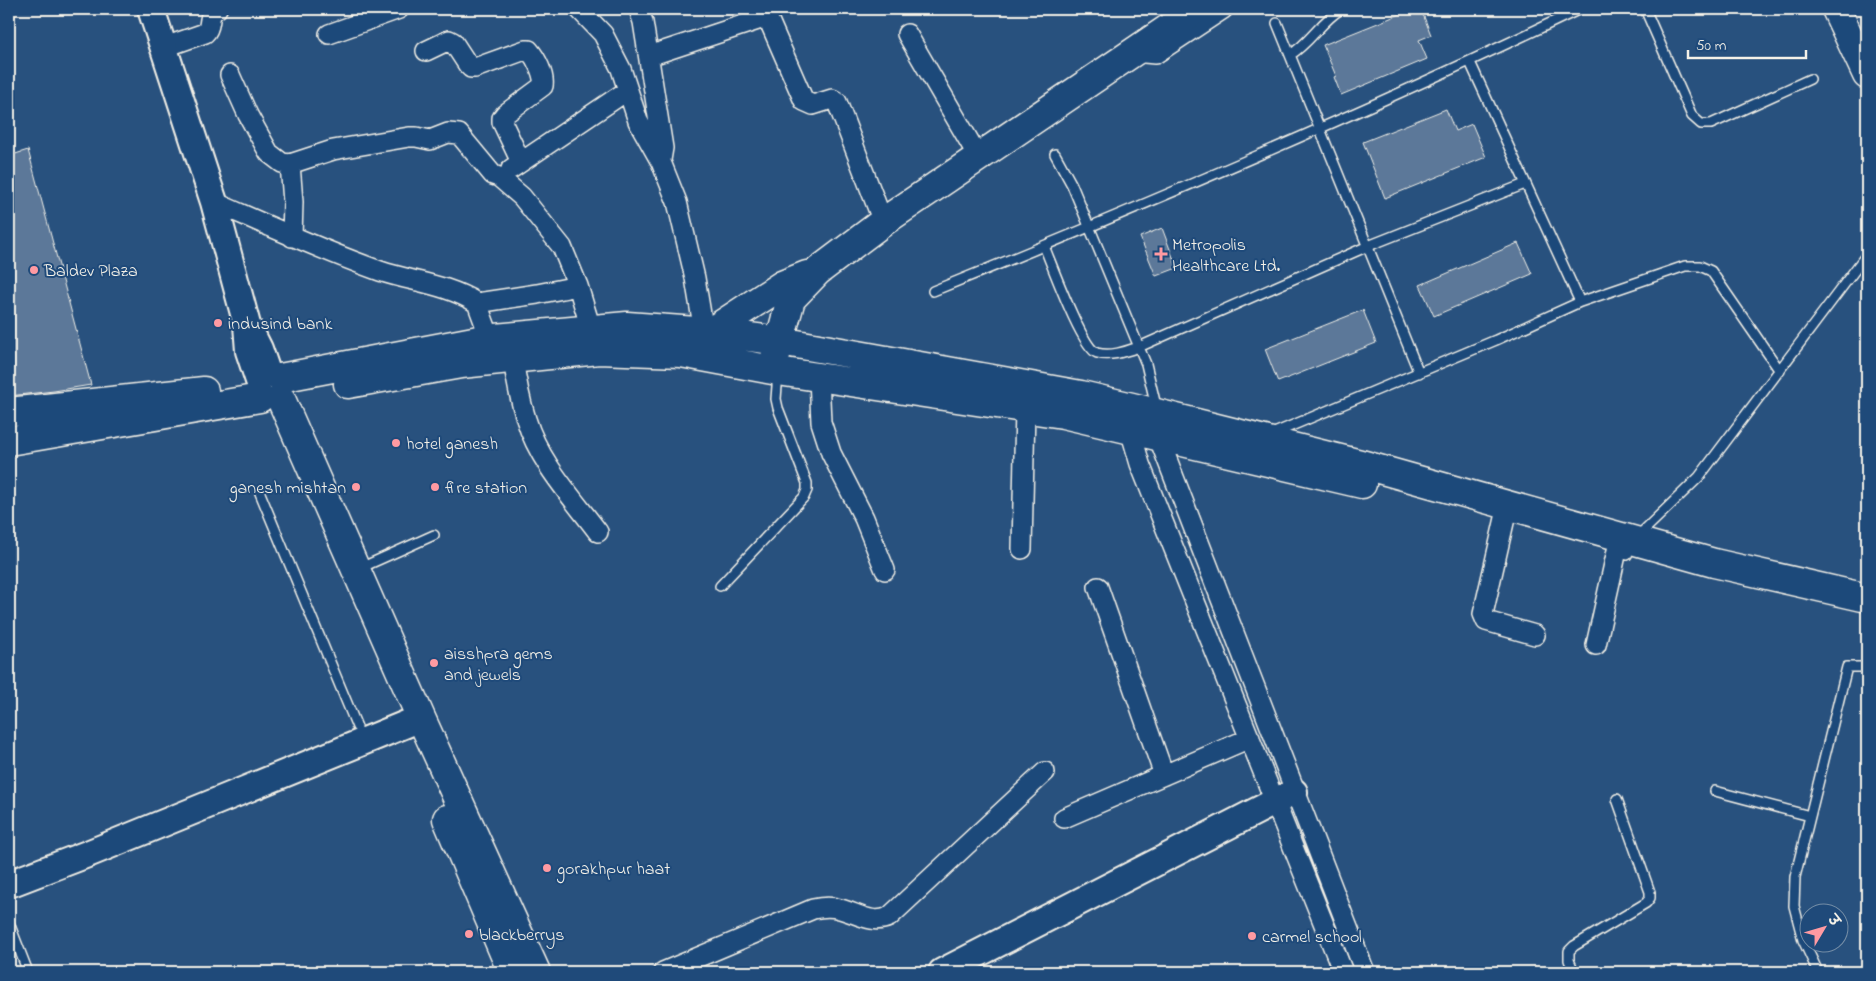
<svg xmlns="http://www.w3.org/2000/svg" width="1876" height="981" font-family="'Indie Flower','Playpen Sans Deva',sans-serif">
<rect width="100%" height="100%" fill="#28517e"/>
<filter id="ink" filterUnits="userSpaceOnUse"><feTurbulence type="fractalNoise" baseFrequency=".02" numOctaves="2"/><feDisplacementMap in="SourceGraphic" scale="10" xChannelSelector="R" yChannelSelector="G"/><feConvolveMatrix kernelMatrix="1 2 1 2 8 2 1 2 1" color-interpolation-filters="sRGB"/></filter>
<g filter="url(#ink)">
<path fill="#5b7899" stroke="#f4f1e8" d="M1413,9H1421L1431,35L1419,40L1427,59L1341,95L1334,77L1336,76L1323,45Z
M1446,109L1455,131L1472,124L1486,157L1385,198L1363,142Z
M28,150L91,385L54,391L9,396V156Z
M1162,228L1177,268L1156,276L1140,237Z
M1518,243L1532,274L1434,316L1420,285Z
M1363,310L1376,343L1278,382L1265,349Z"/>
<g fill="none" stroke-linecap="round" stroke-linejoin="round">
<defs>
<path id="lane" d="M1645,9L1692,116L1701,124H1711L1810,79
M1277,23L1419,373
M1290,55C1310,43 1321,21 1341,9
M1470,62L1580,302
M1055,154L1072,185L1146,364L1157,410
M1044,246C1052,265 1082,348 1097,353C1111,357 1127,351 1139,347L1368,246L1525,184
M933,291C1151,203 1368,111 1580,9
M1272,434L1496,340L1580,302L1685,266H1700L1711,271L1780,371
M260,493L357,727
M1627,555L1634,540L1699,477L1867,254
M358,569L434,535
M720,586L804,497L807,490V483L778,408L776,399L778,373
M1715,791L1810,816
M9,923L28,972
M1574,972L1569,960V951L1574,946L1646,903L1650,898V892L1617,799
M1818,972L1803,940L1794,906L1795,877L1847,667H1865L1867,665"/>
<path id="street" d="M579,9L603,34L621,69L638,121L661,162L677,202L695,278L704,332
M639,9L643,22L663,148L661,160
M329,34L399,9
M907,34L979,158
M165,47L205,33C213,26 206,14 217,9
M1136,48L1134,52L1155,54L1223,9
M426,51L449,40L453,42L468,65L471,68H475L525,50H529C536,58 545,75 543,86L505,114L502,118V122L521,162
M649,56L761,19H767L770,23L804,101L813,105L832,99L837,102L883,222
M230,75L248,115L269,153L282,163L290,164
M511,169L628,90
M214,202C269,226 323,251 380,271C413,282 446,284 477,303L490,338
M292,237L293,202L290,164L333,150L409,137H416L430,140L448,133L459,134L493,175L499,177L522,197L562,247L578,286L591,329
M477,303L537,294L578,286
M513,359C516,379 520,400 526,419C539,462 572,497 598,532
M819,377L821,422L831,453L864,518L885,570
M1131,419L1133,440L1140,464L1343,972
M1158,429V436L1365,972
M1508,505L1483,614L1486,621L1535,635
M1022,549L1025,408
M1098,587L1164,775
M1596,645L1620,537
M1064,818L1250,738
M663,972L813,909C822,907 831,906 840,909C857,913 872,925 889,917L1045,772"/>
<path id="secondary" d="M151,9L214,202L247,325
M259,381L249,351L247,325L259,349L268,375
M9,884L90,853L421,718
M942,972L1294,792"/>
<path id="primary" d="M1836,9L1867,75
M704,336L782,285L807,275
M775,358L791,299L818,271L883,222L1197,9
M280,378L484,339L627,326L710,332L780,341L1081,395L1132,407L1361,464L1714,563L1867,598
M348,384L461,364L599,350L681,353L778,371L1063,414L1362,484
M281,399L421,718L536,972
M9,412L204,391
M9,441L260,398
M447,819L512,972"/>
</defs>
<use href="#lane" stroke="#f4f1e8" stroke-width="12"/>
<use href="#street" stroke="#f4f1e8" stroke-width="22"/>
<use href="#secondary" stroke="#f4f1e8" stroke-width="30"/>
<use href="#primary" stroke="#f4f1e8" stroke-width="31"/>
<use href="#lane" stroke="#1f4a7a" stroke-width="9"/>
<use href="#street" stroke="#1f4a7a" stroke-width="19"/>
<use href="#secondary" stroke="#1f4a7a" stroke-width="26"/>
<use href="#primary" stroke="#1f4a7a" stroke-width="28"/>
</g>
</g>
<g fill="#ff9aa2" stroke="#1f4a7a" stroke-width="2">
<path d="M1158.5 246.5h5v5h5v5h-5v5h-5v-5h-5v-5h5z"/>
<circle cx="34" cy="270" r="5"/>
<circle cx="218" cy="323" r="5"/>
<circle cx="396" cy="443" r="5"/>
<circle cx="356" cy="487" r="5"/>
<circle cx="435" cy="487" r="5"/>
<circle cx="434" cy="663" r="5"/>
<circle cx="547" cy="868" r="5"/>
<circle cx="469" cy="934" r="5"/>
<circle cx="1252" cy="936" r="5"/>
</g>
<g text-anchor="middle" stroke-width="4" stroke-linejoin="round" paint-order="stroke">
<g font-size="18" fill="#f4f1e8" stroke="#1f4a7a" text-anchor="start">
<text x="1172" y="250">Metropolis<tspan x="1172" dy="21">Healthcare Ltd.</tspan></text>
<text x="44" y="276">Baldev Plaza</text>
<text x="228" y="329">indusind bank</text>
<text x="406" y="449">hotel ganesh</text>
<text x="346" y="493" text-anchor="end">ganesh mishtan</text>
<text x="445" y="493">fire station</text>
<text x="444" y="659">aisshpra gems<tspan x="444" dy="21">and jewels</tspan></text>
<text x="557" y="874">gorakhpur haat</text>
<text x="479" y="940">blackberrys</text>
<text x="1262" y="942">carmel school</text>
</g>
</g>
<rect width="1876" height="981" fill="none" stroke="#1f4a7a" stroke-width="30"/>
<rect x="15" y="15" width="1846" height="951" fill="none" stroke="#f4f1e8" stroke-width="2" filter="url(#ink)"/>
<g transform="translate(1824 928) rotate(52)"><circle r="24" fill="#1f4a7a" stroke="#748da6"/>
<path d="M0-4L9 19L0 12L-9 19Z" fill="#ff9aa2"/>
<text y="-8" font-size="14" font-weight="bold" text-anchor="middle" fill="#f4f1e8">उ</text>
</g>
<path d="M1688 50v8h118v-8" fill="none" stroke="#f4f1e8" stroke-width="2.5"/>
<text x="1696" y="50" font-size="15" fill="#f4f1e8" stroke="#1f4a7a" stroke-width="4" paint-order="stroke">50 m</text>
</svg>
